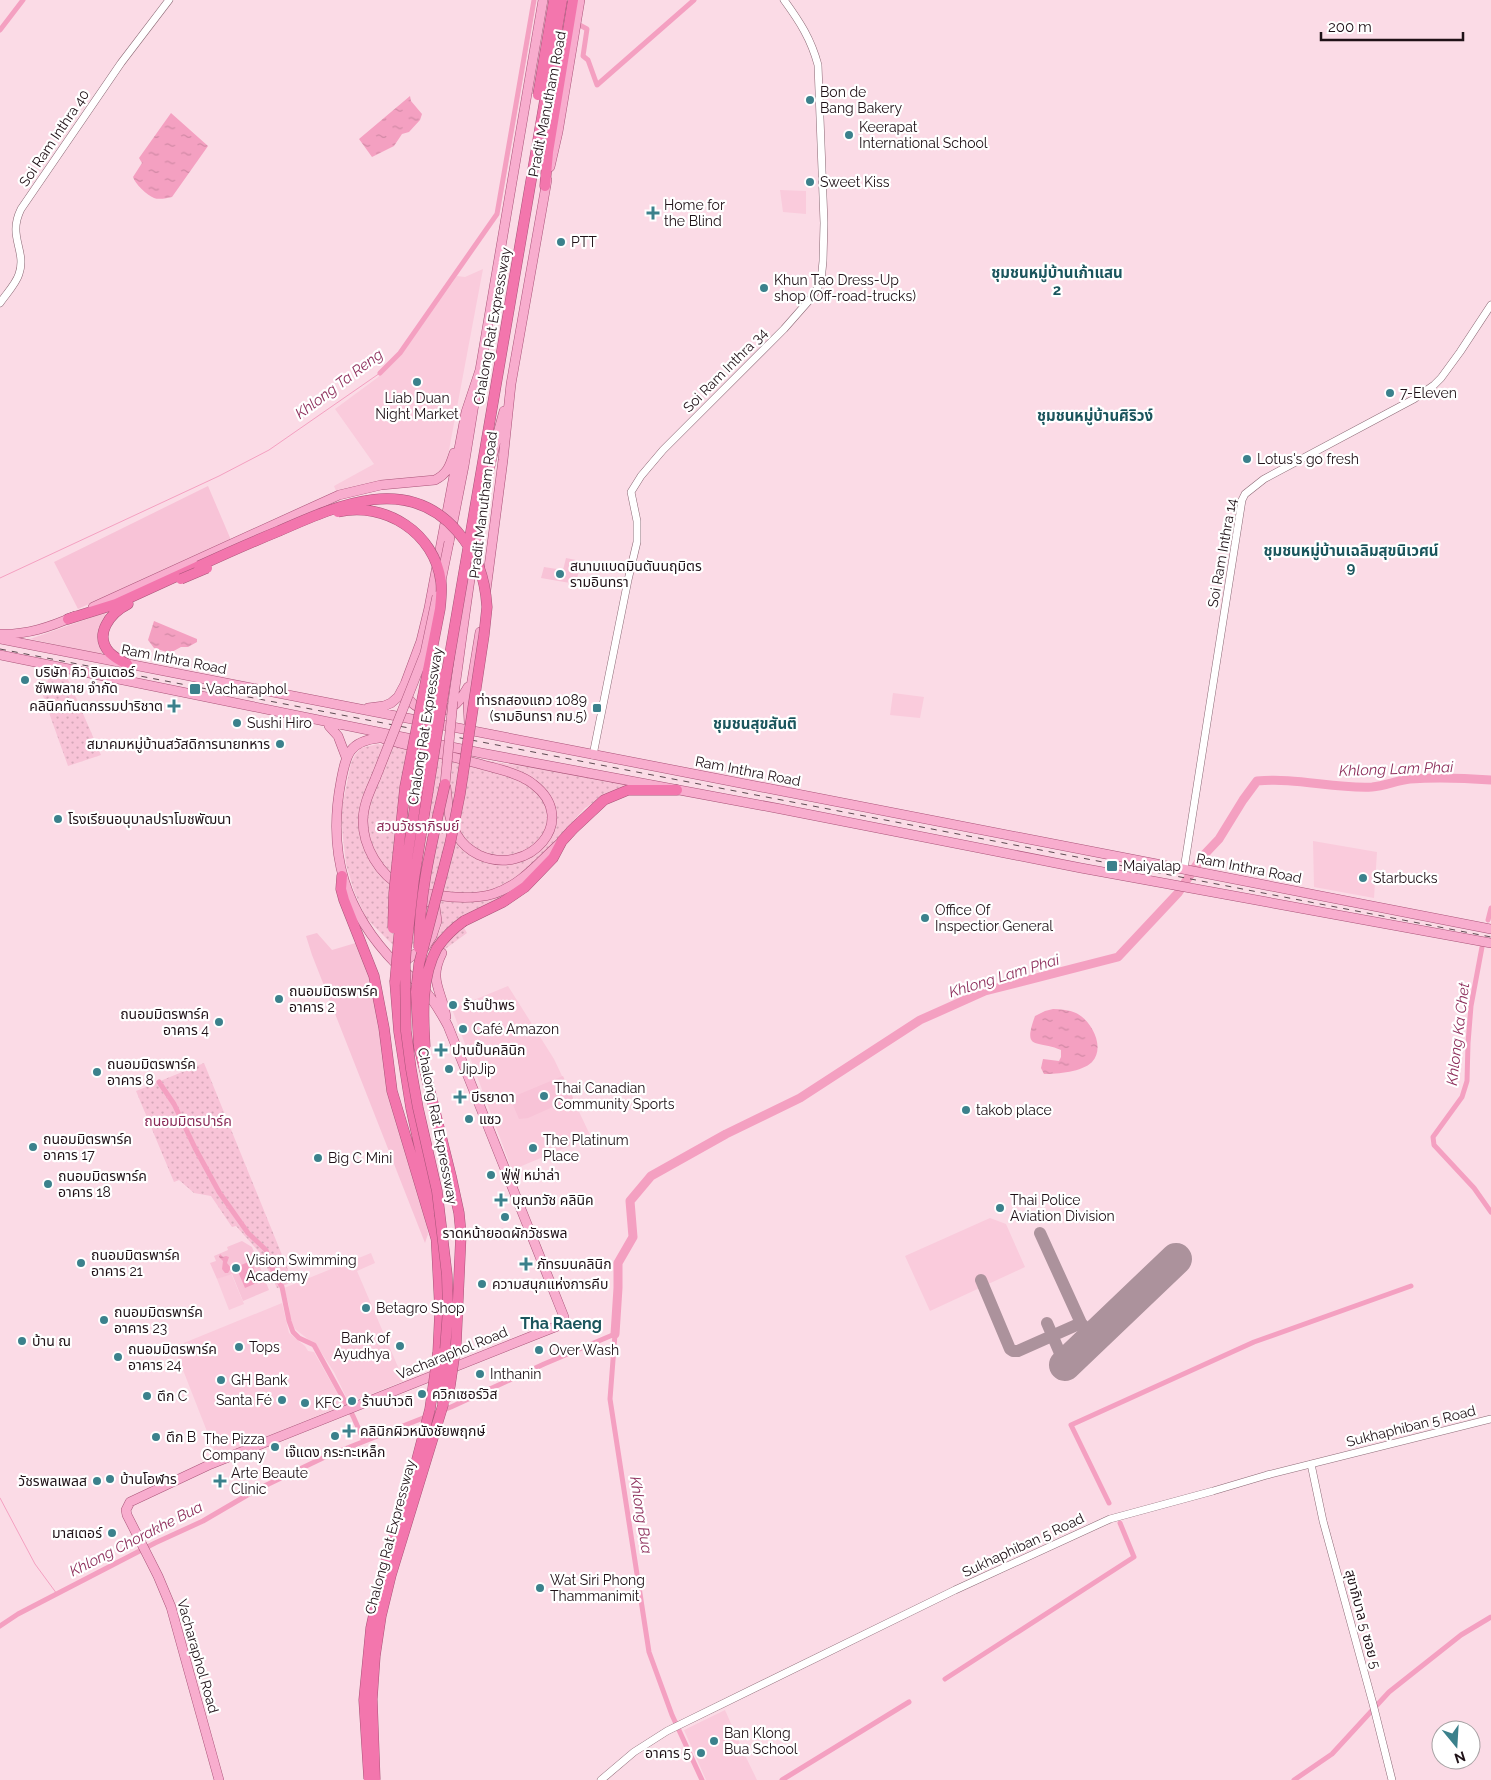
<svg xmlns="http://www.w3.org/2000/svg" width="1491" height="1780" font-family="Raleway,'Noto Sans Thai',sans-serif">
<defs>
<pattern id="park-dots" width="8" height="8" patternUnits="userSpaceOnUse" patternTransform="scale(1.25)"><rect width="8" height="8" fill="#f8c3d7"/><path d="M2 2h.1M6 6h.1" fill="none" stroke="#d4a6b8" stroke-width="1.8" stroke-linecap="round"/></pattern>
<pattern id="water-ripples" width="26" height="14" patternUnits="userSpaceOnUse" patternTransform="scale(1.25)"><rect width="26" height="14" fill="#f4a0c1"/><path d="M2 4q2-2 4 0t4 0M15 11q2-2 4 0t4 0" fill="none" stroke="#d189a5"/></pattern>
</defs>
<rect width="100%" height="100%" fill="#fbdbe6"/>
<path fill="#facbdc" d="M780,190L806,191V214L783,212Z
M483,269L446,466L435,476L367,484L336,491L334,486L374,464L335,409L377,378L401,355L457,276L465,277Z
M893,693L924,697L920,718L890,715Z
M1313,841L1377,852L1374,898L1314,887Z
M508,986L554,1059L591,1137L512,1170L452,1009Z
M990,1218L1006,1224L1025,1267L930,1311L905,1256Z
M371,1253L375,1263L357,1271L404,1381L349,1403L334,1372L315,1343L309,1340L295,1329L290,1318L289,1306L284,1288Z
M231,1273L244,1304L229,1310L217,1279Z
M282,1303L289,1333L305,1346L308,1351L314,1352L344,1405L217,1457L174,1347Z
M725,1710L743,1751L757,1780H706L684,1730Z"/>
<path fill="#f8c3d7" d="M208,486L231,540L78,609L54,562Z
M566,558L581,561L576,584L541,578L544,567L563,570Z
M107,612C98,626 95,638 103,653L100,654L30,639Z
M317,933L332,950L359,942L366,961L425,1213L428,1234L425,1243L312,955L306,936Z
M563,1076L574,1100L556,1107L555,1106L528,1118L519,1119L510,1098Z
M242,1241L252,1247L269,1290L243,1301L232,1274L217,1279L210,1263L216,1261L214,1256L228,1250L227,1247Z"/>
<path fill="url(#park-dots)" d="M50,673L67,677L101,755L68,766L43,696Z
M378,744L637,784L608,793L585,808L544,853L511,894L460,921L467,933L441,952L430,956L428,954C429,937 449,934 438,909L426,937L404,953L400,952L366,918L354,891L346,864L343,838L341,812L351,763L355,755L361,748Z
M204,1063L293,1282L277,1288L260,1253L236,1226L232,1227L211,1196L194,1193L179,1180L174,1182L136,1091Z"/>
<path fill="url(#water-ripples)" d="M410,96L411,101L422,114L420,120L409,132L402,134L394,146L372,157L359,139Z
M171,113L208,146L172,197C167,198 159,200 154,198C147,195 135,184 133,177L142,163L139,158Z
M154,621L197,639V642L188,647H181L170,653L154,648L148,640Z
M1053,1009C1061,1009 1069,1010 1076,1013C1091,1020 1106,1047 1092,1062C1082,1072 1058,1074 1044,1074L1041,1068L1043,1059L1059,1061L1061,1057V1050C1037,1039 1022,1052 1035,1016L1045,1011Z
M220,1254L223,1257L226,1256L229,1257L227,1263L231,1268L228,1273H225L222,1269L223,1261L219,1257Z
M251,1261L259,1282L245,1288L236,1267Z"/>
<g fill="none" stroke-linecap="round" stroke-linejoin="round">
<path stroke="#f4a0c1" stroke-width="1" d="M0,578L219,476L269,450L380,373
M0,1498L35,1564L57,1594"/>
<path stroke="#f4a0c1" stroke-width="5" d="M574,22L587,29L583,56L588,60L597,85L694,0
M0,30L23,0
M380,373L400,353L497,214L534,0
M1488,920L1491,908
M1482,947L1471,1006L1468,1043L1467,1081L1462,1097L1433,1137L1434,1145L1474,1188L1491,1212
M159,1082L174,1104L195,1148L219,1192L248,1233L266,1250L272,1268L282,1287L289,1321L293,1332L299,1338L314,1345L353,1416L364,1441
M1109,1503L1071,1425L1254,1342L1411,1286
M0,1626L18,1614L72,1586L155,1543L203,1521L256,1490L327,1456L451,1407L544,1364L615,1334L610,1399L649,1652L672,1715L702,1780
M945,1679L1134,1557L1120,1523
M782,1780L909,1702
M1294,1780L1332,1754L1389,1692L1461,1635L1491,1617"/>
<path stroke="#f4a0c1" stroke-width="9" d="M615,1334L618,1288V1263L633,1237L630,1201L651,1176L726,1134L800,1098L920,1020L985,991L1118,957L1178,893L1202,857L1219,839L1243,800L1257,781C1296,777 1334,789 1372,787C1385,786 1398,780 1410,779C1437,777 1464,778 1491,780"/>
<path stroke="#ac929c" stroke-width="12" d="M981,1280L1010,1349L1013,1351H1018L1081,1323L1040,1233
M1047,1323L1065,1365
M1081,1323L1094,1337"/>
<path stroke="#ac929c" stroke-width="32" d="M1065,1365L1176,1259"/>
<defs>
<path id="minor" d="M0,303C6,294 16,284 19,274C27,250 7,237 21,209L121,63L169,0
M593,755L628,580L637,542V521L631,492L641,476L663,450L784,329L813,296L821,281L823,261L824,223L818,65C811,39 800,22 784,0
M1184,869L1242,500L1245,494L1264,479L1414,399L1434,385L1441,378L1460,352L1491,305
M1311,1464L1323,1521L1373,1704L1392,1780
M601,1780L634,1752L667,1731L955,1590L1110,1519L1213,1491L1267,1475L1491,1419"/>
<path id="major" d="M550,167L558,132L580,0
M449,542L464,466L475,398
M486,590L503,460L511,384L547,180
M93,607L339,495L381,485L435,480C447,474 450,466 454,453
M0,634C27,635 50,627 75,616
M0,639L1491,929
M0,655L481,753L781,809L1081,868L1491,943
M406,692C410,711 438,716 453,706C460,702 464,694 468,687
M453,701C467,604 477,505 504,411
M368,708L384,706L391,703L398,697L405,684L421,641L429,608L466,412L480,370L543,0
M469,723L468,705L480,632
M329,726L338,736L346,757
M384,739C414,747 445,755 476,763C493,768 520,773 533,784C581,820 529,878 479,855C469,850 462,844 457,835C448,820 448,803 446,787
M376,777C370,791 363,805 363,821C363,846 379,875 403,887C413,892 425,893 436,895C454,898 475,899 493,894C521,885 538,863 559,844
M442,953C428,981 442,990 446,1017
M402,963L425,947L432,936L437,921L435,907L420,893
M219,1780L171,1607L158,1576L127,1515L126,1510L130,1502L211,1464L560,1325L564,1317L448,1026C440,1011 432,997 420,985C413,978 405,972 397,965C345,912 327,854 341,781C346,755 349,741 379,738"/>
<path id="highway" d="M545,186L548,152L573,0
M68,619L116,604L199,566
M127,664C121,661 115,658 110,653C93,635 110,613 128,604
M342,876L341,889L344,900L374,976L384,1028L392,1091L436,1238
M464,921L503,902L525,887L553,858L562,841L573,829L604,800L628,790H677
M395,982L399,1032L411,1108L433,1208
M436,1232L440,1311L438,1353"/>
</defs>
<use href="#minor" stroke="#896773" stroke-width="8"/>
<use href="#major" stroke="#a95378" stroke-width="10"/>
<use href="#highway" stroke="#a95378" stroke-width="11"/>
<use href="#minor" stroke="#fff" stroke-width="7"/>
<use href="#major" stroke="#f8adce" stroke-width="9"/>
<use href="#highway" stroke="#f376ad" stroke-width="10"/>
<path stroke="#5e4a52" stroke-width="1" stroke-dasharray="6 6" stroke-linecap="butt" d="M0,649L1491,937"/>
<defs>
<path id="major-bridge" d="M441,581L449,542
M376,777L425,653L437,596
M445,784L453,701"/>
<path id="highway-bridge" d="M538,95L554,0
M338,512C385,501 435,533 441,582C442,591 441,600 440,609L405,787L394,893L393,928
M199,566C225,554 252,542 279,531C336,506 407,473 457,531C477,554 485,577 487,607L484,635L460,794L450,844L419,964L416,992L419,1047L451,1176L459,1213L461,1234L456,1344L450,1386L445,1400
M181,579L207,568
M419,948C419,892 433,838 445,784
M395,982L404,879L417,793L440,674
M425,1047C423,1015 421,977 437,948C444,938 454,928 464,921
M369,1779L364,1700L371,1628L384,1568L414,1471L430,1409L438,1353
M375,1780L372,1699L375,1656L381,1616L391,1575L443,1405L442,1391L448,1310L447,1275L437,1191L418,1108L411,1069L406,1031L405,965L406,950L414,879L447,671L562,0"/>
</defs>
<use href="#major-bridge" stroke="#a95378" stroke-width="10" stroke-linecap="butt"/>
<use href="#highway-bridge" stroke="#a95378" stroke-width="11" stroke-linecap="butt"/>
<use href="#major-bridge" stroke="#f8adce" stroke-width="9"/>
<use href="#highway-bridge" stroke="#f376ad" stroke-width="10"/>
</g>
<g fill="#3b818c" stroke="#fff" stroke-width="2">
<circle cx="810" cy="100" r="5"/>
<circle cx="849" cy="135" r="5"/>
<circle cx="810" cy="182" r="5"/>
<path d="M650.5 205.5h5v5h5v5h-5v5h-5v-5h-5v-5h5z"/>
<circle cx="561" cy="242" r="5"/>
<circle cx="764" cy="288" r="5"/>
<circle cx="417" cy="382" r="5"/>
<circle cx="1390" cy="393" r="5"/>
<circle cx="1247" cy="459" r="5"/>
<circle cx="560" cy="574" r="5"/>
<circle cx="25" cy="680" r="5"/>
<rect x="189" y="683" width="12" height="12" rx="2.5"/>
<path d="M171.5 698.5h5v5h5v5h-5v5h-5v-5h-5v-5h5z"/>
<rect x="592" y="703" width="10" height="10" rx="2.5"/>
<circle cx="237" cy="723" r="5"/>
<circle cx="280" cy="744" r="5"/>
<circle cx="58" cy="819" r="5"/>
<rect x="1106" y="860" width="12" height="12" rx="2.5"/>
<circle cx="1363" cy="878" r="5"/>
<circle cx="925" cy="918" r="5"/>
<circle cx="279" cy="999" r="5"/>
<circle cx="453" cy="1005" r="5"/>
<circle cx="219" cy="1022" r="5"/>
<circle cx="463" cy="1029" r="5"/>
<path d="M438.5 1042.5h5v5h5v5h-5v5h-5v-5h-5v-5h5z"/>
<circle cx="449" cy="1069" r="5"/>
<circle cx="97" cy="1072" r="5"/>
<circle cx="544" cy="1096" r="5"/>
<path d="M457.5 1089.5h5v5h5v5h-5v5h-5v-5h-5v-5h5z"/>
<circle cx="966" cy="1110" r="5"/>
<circle cx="469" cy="1119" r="5"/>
<circle cx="33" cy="1147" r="5"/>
<circle cx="533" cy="1148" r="5"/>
<circle cx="318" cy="1158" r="5"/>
<circle cx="491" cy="1175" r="5"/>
<circle cx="48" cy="1184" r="5"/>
<path d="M498.5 1192.5h5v5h5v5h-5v5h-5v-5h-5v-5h5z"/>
<circle cx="1000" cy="1208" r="5"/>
<circle cx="505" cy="1217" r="5"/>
<circle cx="81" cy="1263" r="5"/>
<path d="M523.5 1256.5h5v5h5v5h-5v5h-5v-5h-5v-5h5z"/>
<circle cx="236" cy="1268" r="5"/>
<circle cx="482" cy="1284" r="5"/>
<circle cx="366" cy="1308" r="5"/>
<circle cx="104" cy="1320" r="5"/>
<circle cx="22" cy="1341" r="5"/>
<circle cx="400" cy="1346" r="5"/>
<circle cx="239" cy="1347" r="5"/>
<circle cx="539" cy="1350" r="5"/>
<circle cx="118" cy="1357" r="5"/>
<circle cx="480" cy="1374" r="5"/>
<circle cx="221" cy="1380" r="5"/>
<circle cx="422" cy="1394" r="5"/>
<circle cx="147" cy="1396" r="5"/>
<circle cx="282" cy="1400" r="5"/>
<circle cx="352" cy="1401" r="5"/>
<circle cx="305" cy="1403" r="5"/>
<path d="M346.5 1423.5h5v5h5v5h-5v5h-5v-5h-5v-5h5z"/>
<circle cx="335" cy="1436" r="5"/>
<circle cx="156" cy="1437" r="5"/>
<circle cx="275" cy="1447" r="5"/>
<circle cx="110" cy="1479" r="5"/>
<circle cx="97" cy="1481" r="5"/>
<path d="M217.5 1473.5h5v5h5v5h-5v5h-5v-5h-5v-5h5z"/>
<circle cx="112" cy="1533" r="5"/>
<circle cx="540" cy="1588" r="5"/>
<circle cx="714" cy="1741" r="5"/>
<circle cx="701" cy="1753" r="5"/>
</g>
<g text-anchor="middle" stroke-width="4.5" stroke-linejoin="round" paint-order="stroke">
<g font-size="14" fill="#1f1117" stroke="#fff" text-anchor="start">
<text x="820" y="97">Bon de<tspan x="820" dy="16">Bang Bakery</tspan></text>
<text x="859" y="132">Keerapat<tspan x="859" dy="16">International School</tspan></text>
<text x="820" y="187">Sweet Kiss</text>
<text x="664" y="210">Home for<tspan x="664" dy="16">the Blind</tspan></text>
<text x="571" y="247">PTT</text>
<text x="774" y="285">Khun Tao Dress-Up<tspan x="774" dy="16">shop (Off-road-trucks)</tspan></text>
<text x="1400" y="398">7-Eleven</text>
<text x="417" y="403" text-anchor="middle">Liab Duan<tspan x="417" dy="16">Night Market</tspan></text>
<text x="1257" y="464">Lotus's go fresh</text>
<text x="570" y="571">สนามแบดมินตันนฤมิตร<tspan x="570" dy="16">รามอินทรา</tspan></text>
<text x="35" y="677">บริษัท คิว อินเตอร์<tspan x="35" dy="16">ซัพพลาย จำกัด</tspan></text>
<text x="206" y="694">Vacharaphol</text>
<text x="587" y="705" text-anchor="end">ท่ารถสองแถว 1089<tspan x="587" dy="16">(รามอินทรา กม.5)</tspan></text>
<text x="163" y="711" text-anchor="end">คลินิคทันตกรรมปาริชาต</text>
<text x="247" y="728">Sushi Hiro</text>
<text x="270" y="749" text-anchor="end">สมาคมหมู่บ้านสวัสดิการนายทหาร</text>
<text x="68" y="824">โรงเรียนอนุบาลปราโมชพัฒนา</text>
<text x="1123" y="871">Maiyalap</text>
<text x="1373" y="883">Starbucks</text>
<text x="935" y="915">Office Of<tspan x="935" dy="16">Inspectior General</tspan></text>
<text x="289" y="996">ถนอมมิตรพาร์ค<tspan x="289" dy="16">อาคาร 2</tspan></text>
<text x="463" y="1010">ร้านป้าพร</text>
<text x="209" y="1019" text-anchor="end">ถนอมมิตรพาร์ค<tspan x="209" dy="16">อาคาร 4</tspan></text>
<text x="473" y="1034">Café Amazon</text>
<text x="452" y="1055">ปานปั้นคลินิก</text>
<text x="107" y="1069">ถนอมมิตรพาร์ค<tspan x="107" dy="16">อาคาร 8</tspan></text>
<text x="459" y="1074">JipJip</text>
<text x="554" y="1093">Thai Canadian<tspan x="554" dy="16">Community Sports</tspan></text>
<text x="471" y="1102">บีรยาดา</text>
<text x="976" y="1115">takob place</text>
<text x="479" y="1124">แซว</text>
<text x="43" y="1144">ถนอมมิตรพาร์ค<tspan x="43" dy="16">อาคาร 17</tspan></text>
<text x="543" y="1145">The Platinum<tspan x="543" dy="16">Place</tspan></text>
<text x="328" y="1163">Big C Mini</text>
<text x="501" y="1180">ฟู่ฟู่ หม่าล่า</text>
<text x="58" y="1181">ถนอมมิตรพาร์ค<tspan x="58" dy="16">อาคาร 18</tspan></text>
<text x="512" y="1205">บุณทวัช คลินิค</text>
<text x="1010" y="1205">Thai Police<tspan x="1010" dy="16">Aviation Division</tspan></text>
<text x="505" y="1238" text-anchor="middle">ราดหน้ายอดผักวัชรพล</text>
<text x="91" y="1260">ถนอมมิตรพาร์ค<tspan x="91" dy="16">อาคาร 21</tspan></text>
<text x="246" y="1265">Vision Swimming<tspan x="246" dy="16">Academy</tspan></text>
<text x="537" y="1269">ภัทรมนคลินิก</text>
<text x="492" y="1289">ความสนุกแห่งการคีบ</text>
<text x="376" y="1313">Betagro Shop</text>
<text x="114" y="1317">ถนอมมิตรพาร์ค<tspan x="114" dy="16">อาคาร 23</tspan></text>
<text x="390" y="1343" text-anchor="end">Bank of<tspan x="390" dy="16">Ayudhya</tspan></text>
<text x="32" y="1346">บ้าน ณ</text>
<text x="249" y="1352">Tops</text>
<text x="128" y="1354">ถนอมมิตรพาร์ค<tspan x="128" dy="16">อาคาร 24</tspan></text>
<text x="549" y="1355">Over Wash</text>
<text x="490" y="1379">Inthanin</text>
<text x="231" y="1385">GH Bank</text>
<text x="432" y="1399">ควิกเซอร์วิส</text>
<text x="157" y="1401">ตึก C</text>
<text x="272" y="1405" text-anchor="end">Santa Fé</text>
<text x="362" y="1406">ร้านบ่าวติ</text>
<text x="315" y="1408">KFC</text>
<text x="360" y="1436">คลินิกผิวหนังชัยพฤกษ์</text>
<text x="166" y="1442">ตึก B</text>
<text x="265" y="1444" text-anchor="end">The Pizza<tspan x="265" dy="16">Company</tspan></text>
<text x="335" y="1457" text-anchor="middle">เจ๊แดง กระทะเหล็ก</text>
<text x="231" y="1478">Arte Beaute<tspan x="231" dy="16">Clinic</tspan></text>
<text x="120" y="1484">บ้านโอฬาร</text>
<text x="87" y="1486" text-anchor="end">วัชรพลเพลส</text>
<text x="102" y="1538" text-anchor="end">มาสเตอร์</text>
<text x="550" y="1585">Wat Siri Phong<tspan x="550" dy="16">Thammanimit</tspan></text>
<text x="724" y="1738">Ban Klong<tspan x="724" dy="16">Bua School</tspan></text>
<text x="691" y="1758" text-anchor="end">อาคาร 5</text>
</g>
<g font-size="14" fill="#1f1117" stroke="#fff">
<text transform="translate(547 104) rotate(-79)" y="5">Pradit Manutham Road</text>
<text transform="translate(54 138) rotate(-56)" y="5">Soi Ram Inthra 40</text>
<text transform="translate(492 326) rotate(-80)" y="5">Chalong Rat Expressway</text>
<text transform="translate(725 370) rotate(-45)" y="5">Soi Ram Inthra 34</text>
<text transform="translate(483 505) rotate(-83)" y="5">Pradit Manutham Road</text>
<text transform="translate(1222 553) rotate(-80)" y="5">Soi Ram Inthra 14</text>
<text transform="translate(174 659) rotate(11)" y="5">Ram Inthra Road</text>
<text transform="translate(425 726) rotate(-81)" y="5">Chalong Rat Expressway</text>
<text transform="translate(748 771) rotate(11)" y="5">Ram Inthra Road</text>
<text transform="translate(1249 868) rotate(11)" y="5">Ram Inthra Road</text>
<text transform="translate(438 1126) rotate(79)" y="5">Chalong Rat Expressway</text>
<text transform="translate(452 1353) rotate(-22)" y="5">Vacharaphol Road</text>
<text transform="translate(1411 1426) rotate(-14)" y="5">Sukhaphiban 5 Road</text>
<text transform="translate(390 1537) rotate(-75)" y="5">Chalong Rat Expressway</text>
<text transform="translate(1023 1545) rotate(-25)" y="5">Sukhaphiban 5 Road</text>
<text transform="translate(1363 1619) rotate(75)" y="5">สุขาภิบาล 5 ซอย 5</text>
<text transform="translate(198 1656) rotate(74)" y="5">Vacharaphol Road</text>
</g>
<g font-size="14" fill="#8a2b58" stroke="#fff">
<text x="418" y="831">สวนวัชราภิรมย์</text>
<text x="188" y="1126">ถนอมมิตรปาร์ค</text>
</g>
<g font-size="15" font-weight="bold" fill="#1b555d" stroke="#fff">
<text x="1057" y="278">ชุมชนหมู่บ้านเก้าแสน<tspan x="1057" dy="17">2</tspan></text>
<text x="1095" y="421">ชุมชนหมู่บ้านศิริวง์</text>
<text x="1351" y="556">ชุมชนหมู่บ้านเฉลิมสุขนิเวศน์<tspan x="1351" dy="17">9</tspan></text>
<text x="755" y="729">ชุมชนสุขสันติ</text>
</g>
<g font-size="15" font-style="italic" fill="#8e2f5c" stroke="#fff">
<text transform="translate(339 384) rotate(-37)" y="5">Khlong Ta Reng</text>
<text transform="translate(1396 769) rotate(-2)" y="5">Khlong Lam Phai</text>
<text transform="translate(1004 976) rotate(-17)" y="5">Khlong Lam Phai</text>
<text transform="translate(1458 1034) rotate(-83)" y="5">Khlong Ka Chet</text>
<text transform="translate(641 1515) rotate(81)" y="5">Khlong Bua</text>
<text transform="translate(136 1539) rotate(-27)" y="5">Khlong Chorakhe Bua</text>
</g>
<g font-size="16" font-weight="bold" fill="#1b555d" stroke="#fff">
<text x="561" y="1329">Tha Raeng</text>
</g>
</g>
<g transform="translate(1456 1745) rotate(162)"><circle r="24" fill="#ffffff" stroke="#a5a0a2"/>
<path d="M0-4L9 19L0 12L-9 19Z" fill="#3b818c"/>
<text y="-8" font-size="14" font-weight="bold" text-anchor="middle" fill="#1f1117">N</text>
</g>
<path d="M1321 32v8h142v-8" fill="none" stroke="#1f1117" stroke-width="2.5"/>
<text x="1328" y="32" font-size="15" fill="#1f1117" stroke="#ffffff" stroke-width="4" paint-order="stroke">200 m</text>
</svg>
